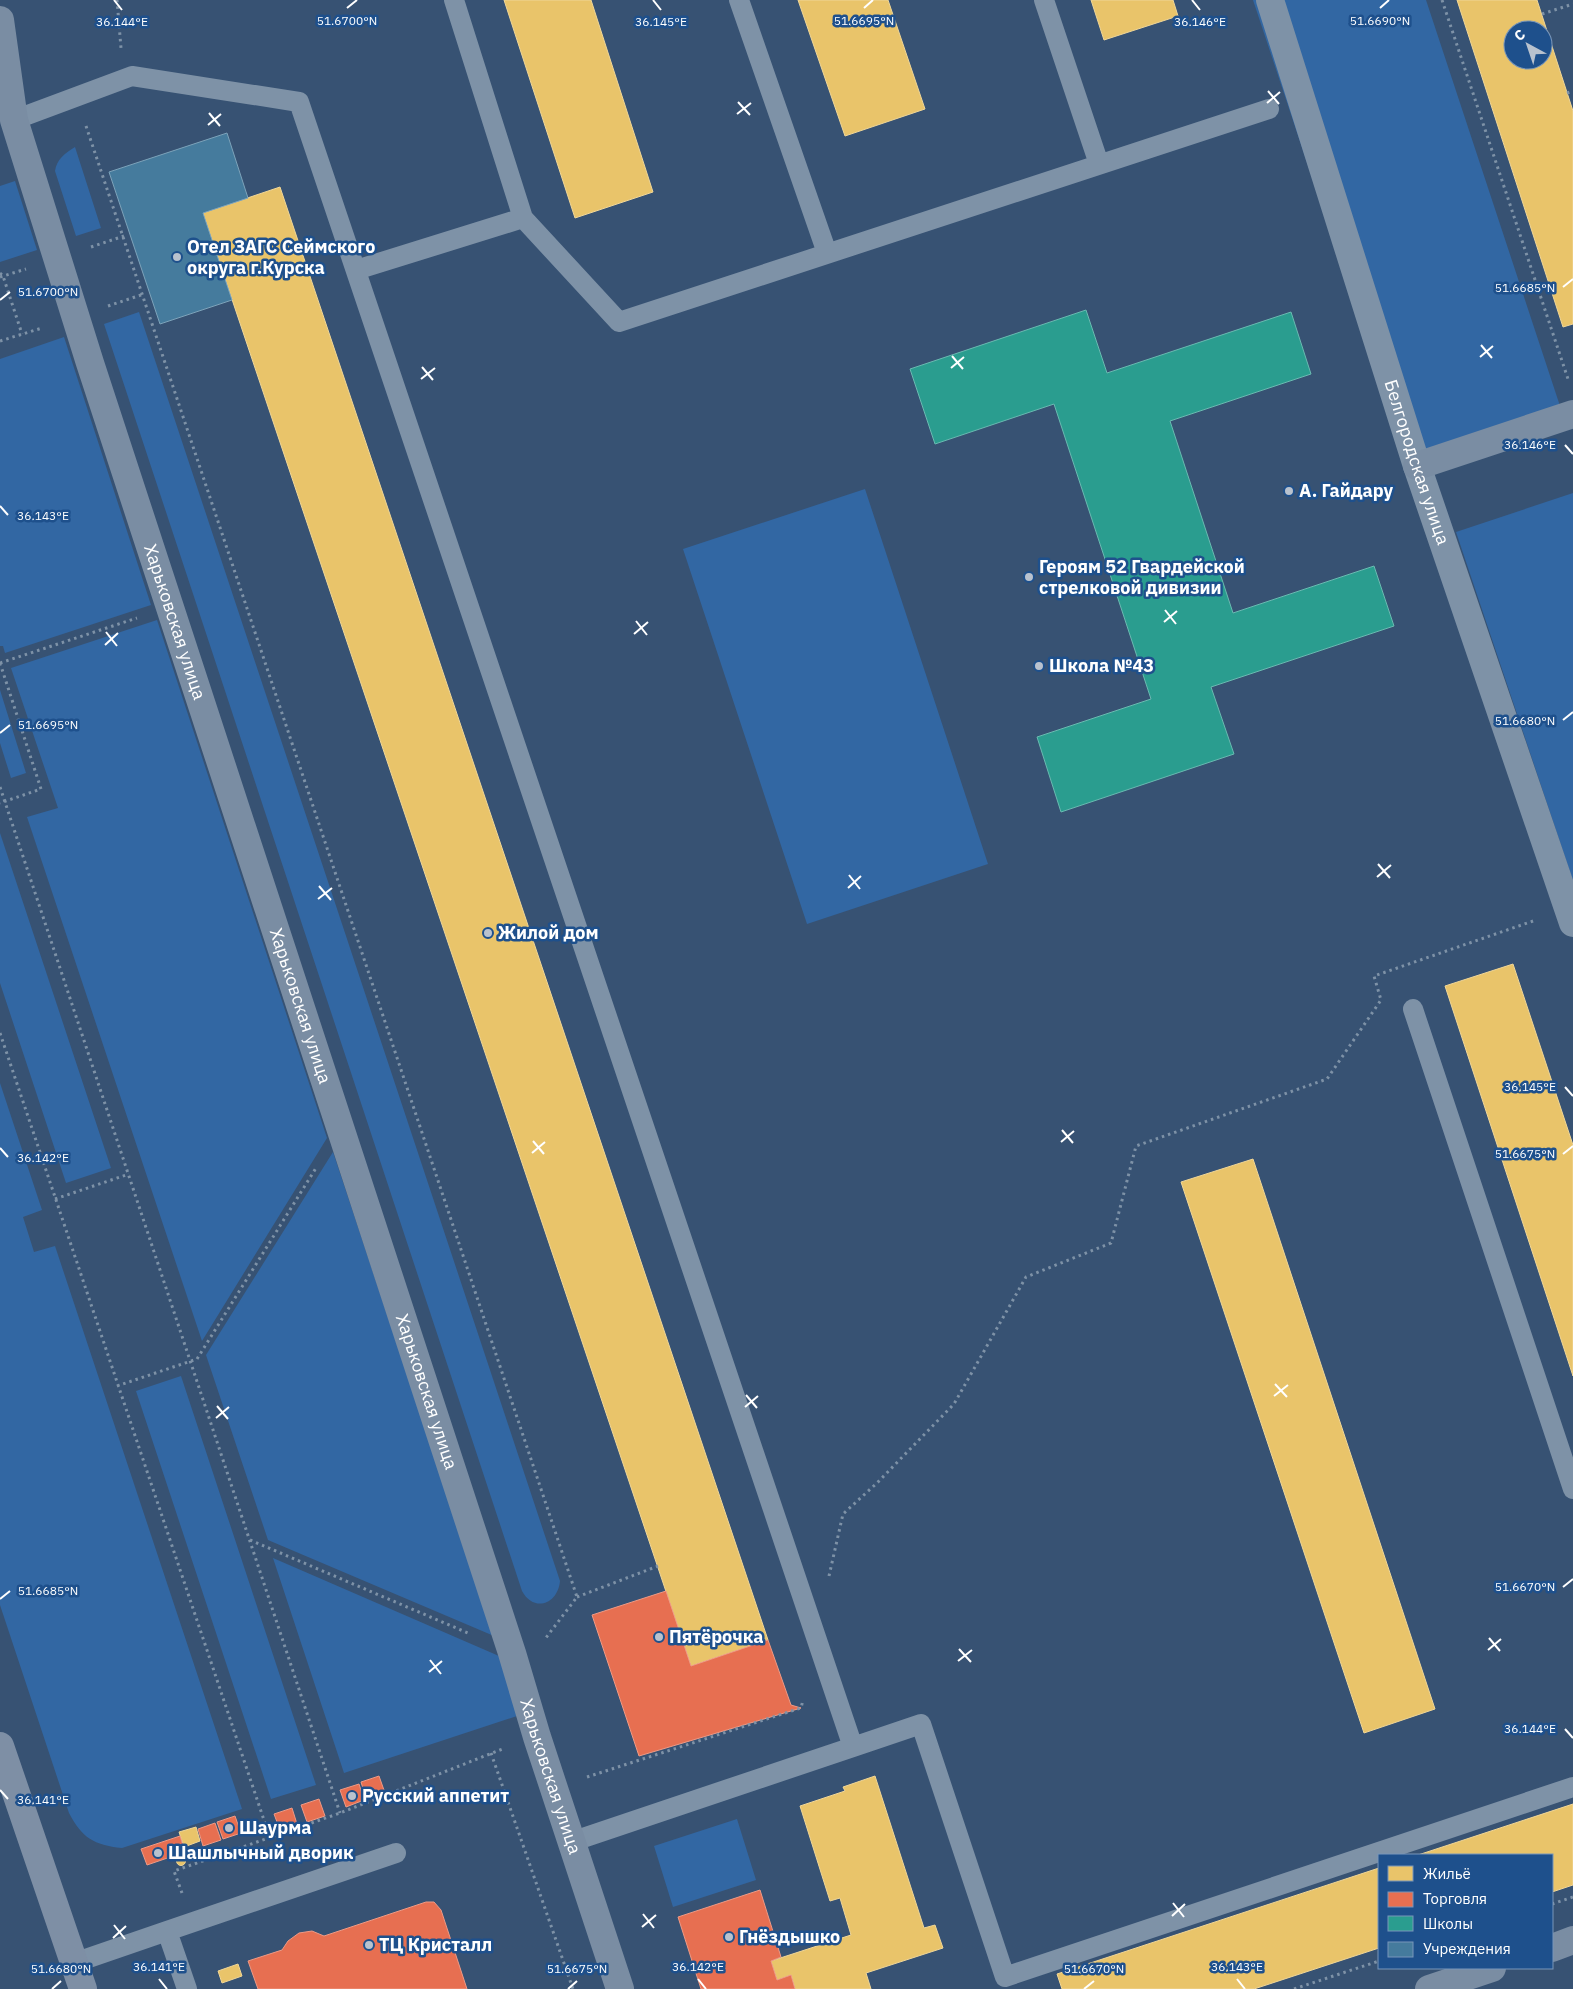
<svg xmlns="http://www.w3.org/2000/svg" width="1573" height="1989" font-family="'IBM Plex Sans',sans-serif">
<rect width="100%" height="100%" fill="#375273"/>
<path fill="#3267a3" d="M1253,0H1426L1560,406L1405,458Z
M75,147L101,228L76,236L55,171C57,159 64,154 75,147Z
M15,181L37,250L0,262V186Z
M139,312L560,1581C558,1604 534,1613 522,1591L104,324Z
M64,337L151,605L5,653L3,646H0V359Z
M865,489L988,864L807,924L683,549Z
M1573,493V881L1456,532Z
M157,620L327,1138L202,1341L27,817L58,808L11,668Z
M0,690L26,773L11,778L0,743Z
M0,833L111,1168L66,1183L0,983Z
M0,1083L42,1210L23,1217L34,1252L55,1246L242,1809L122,1848C94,1845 82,1838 69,1813L0,1605Z
M333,1152L494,1636L268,1540L206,1355Z
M181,1376L316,1785L271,1799L136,1391Z
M273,1558L499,1656L520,1715L344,1773Z
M737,1819L756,1880L673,1907L654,1846Z"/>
<path fill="#e9c46a" stroke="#f0d697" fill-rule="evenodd" d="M504,0H591L653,192L575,218Z
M798,0H888L925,109L845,136Z
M1091,0H1173L1178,16L1104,40Z
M1457,0H1537L1573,111V324L1563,327ZM1513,30H1543V60H1513Z
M280,187L768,1640L691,1666L203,213Z
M1513,964L1573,1145V1376L1445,986Z
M1253,1159L1435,1709L1364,1733L1181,1182Z
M875,1776L924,1928L935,1925L943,1948L866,1973L871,1989H795L791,1975L777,1980L771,1961L851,1935L840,1898L830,1901L800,1806L845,1791L843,1787Z
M1573,1804V1885L1552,1892V1855H1418Z
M196,1827L200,1841L184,1847L179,1832Z
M176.5 1861a4.5 4.5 0 1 1 9 0a4.5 4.5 0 1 1-9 0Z
M1379,1868V1948L1254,1989H1062L1057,1974Z
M238,1964L242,1976L222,1983L218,1971Z"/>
<path fill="#e76f51" stroke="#ee9a85" d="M666,1591L691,1666L768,1640L791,1705L801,1708L639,1756L592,1615Z
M379,1776L385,1793L366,1798L361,1782Z
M359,1784L364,1800L346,1807L340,1790Z
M319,1799L325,1816L307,1822L301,1805Z
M292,1808L297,1824L280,1830L274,1814Z
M235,1816L241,1833L223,1839L217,1822Z
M215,1823L221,1840L203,1846L198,1829Z
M180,1836L185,1852L147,1865L141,1849Z
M760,1890L781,1957L771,1961L777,1980L791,1975L795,1989H701L678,1917Z
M426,1902H434L441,1910L467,1989H258L248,1961L282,1950L288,1941L299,1933L312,1931L324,1936Z"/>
<path fill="#2a9d8f" stroke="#6abab1" d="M1086,310L1107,373L1291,312L1311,374L1170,421L1233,613L1374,566L1394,626L1211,687L1234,754L1061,812L1037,737L1151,699L1054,404L935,444L910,369Z"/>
<path fill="#457b9d" stroke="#7da3ba" d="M227,133L248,198L203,213L232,300L160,324L109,172Z"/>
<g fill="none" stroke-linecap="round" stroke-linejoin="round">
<path stroke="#7e92a7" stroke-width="3" stroke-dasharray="2.5 4" stroke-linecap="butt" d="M117,0L121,48
M1442,0L1568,379
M1542,14L1573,4
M1567,93L1573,91
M86,126L577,1597L545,1639
M91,247L124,236
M0,273L3,276L22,334
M0,277L26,269
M108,306L144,294
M0,341L42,328
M0,663L137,618
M0,663L41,789L0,803
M0,787L340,1813
M0,1033L270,1838
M55,1199L129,1174
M117,1386L197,1359L316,1168
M250,1540L468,1633
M829,1576L843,1514L877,1483L954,1404L1026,1277L1111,1243L1136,1146L1327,1079L1381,1000L1374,976L1536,920
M577,1597L658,1566
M491,1753L573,1989
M587,1777L801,1708L803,1700
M182,1893L174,1871L340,1813L505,1748
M1552,1904L1573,1897
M1294,1989L1379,1961"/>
<path stroke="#7e92a7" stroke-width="20" d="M454,0L523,218
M739,0L827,253
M1044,0L1099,164
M14,120L132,76L299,102L853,1747L921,1724L1005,1977L1573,1787
M356,270L523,218L619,322L1269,109
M1413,1009L1573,1489
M571,1842L853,1747
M167,1931L396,1853
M74,1963L167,1931L187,1989"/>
<path stroke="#7e92a7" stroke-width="28" id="s1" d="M1270,0L1417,466L1573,923"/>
<g stroke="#7a8da3" stroke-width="28">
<path id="s2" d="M0,20L14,120L90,363L512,1653L537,1737L620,1989"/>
<path d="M1417,466L1573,414"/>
<path d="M1552,1948L1573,1940"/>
<path d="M1429,1989L1492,1968"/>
</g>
<path stroke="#7e8fa5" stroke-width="28" d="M0,1746L83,1989"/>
</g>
<path fill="none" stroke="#fff" stroke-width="2" d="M114,0L122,10M653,0L661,10M1192,0L1200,10M347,8L357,0M864,8L873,0M1380,8L1389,0M1268,91L1279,104M738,102L750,115M1267,103L1280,92M209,113L220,126M737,114L751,103M208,125L221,114M1563,287L1573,279M0,300L10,292M1481,345L1492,358M952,356L963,369M1480,357L1493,346M422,367L433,380M951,368L964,357M421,379L435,368M1565,445L1573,454M0,506L8,515M1165,610L1176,624M636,621L647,635M1164,622L1177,611M106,632L117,646M634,634L648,622M105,645L118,633M1563,720L1573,712M0,733L10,725M1378,864L1390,878M849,875L860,889M1377,877L1391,865M319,886L331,900M848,888L861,876M318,899L332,888M1565,1087L1573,1096M1062,1130L1073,1143M533,1141L544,1154M1061,1142L1074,1131M0,1148L8,1157M532,1153L545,1142M1563,1154L1573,1146M1275,1384L1287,1397M746,1395L757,1408M1274,1396L1288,1385M217,1406L228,1419M745,1407L758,1396M216,1418L229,1407M1563,1587L1573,1579M0,1599L10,1591M1489,1638L1500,1651M959,1649L971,1662M1488,1650L1501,1639M430,1660L441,1674M958,1661L972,1650M429,1672L442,1661M1565,1729L1573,1738M0,1790L8,1799M1173,1903L1184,1917M643,1914L654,1928M1172,1916L1185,1904M114,1925L125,1939M642,1927L656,1915M113,1938L126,1926M159,1979L167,1989M698,1979L706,1989M1237,1979L1245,1989M52,1989L61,1981M568,1989L577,1981M1084,1989L1094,1981"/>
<g fill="#b9c2ce" stroke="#1e508c" stroke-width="2">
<circle cx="177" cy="257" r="5"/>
<circle cx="1289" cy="491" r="5"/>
<circle cx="1029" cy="577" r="5"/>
<circle cx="1039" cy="666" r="5"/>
<circle cx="488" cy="933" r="5"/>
<circle cx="659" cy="1637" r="5"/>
<circle cx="352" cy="1796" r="5"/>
<circle cx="229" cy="1828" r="5"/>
<circle cx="158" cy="1853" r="5"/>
<circle cx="729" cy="1937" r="5"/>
<circle cx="369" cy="1945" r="5"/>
</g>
<g text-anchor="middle" stroke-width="5" stroke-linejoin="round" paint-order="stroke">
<g font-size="18" font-weight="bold" fill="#fff" stroke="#1e508c" text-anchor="start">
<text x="187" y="253">Отел ЗАГС Сеймского<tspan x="187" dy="21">округа г.Курска</tspan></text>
<text x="1299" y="497">А. Гайдару</text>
<text x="1039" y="573">Героям 52 Гвардейской<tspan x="1039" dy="21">стрелковой дивизии</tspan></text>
<text x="1049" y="672">Школа №43</text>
<text x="498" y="939">Жилой дом</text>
<text x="669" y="1643">Пятёрочка</text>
<text x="362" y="1802">Русский аппетит</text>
<text x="239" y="1834">Шаурма</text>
<text x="168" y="1859">Шашлычный дворик</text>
<text x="739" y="1943">Гнёздышко</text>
<text x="379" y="1951">ТЦ Кристалл</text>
</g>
<g font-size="18" fill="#fff" stroke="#1e508c">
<text dy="6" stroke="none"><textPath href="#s1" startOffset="485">Белгородская улица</textPath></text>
<text dy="6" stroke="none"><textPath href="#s2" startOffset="628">Харьковская улица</textPath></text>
<text dy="6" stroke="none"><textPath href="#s2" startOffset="1032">Харьковская улица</textPath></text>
<text dy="6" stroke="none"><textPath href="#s2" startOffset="1438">Харьковская улица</textPath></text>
<text dy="6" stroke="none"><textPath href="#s2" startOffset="1842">Харьковская улица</textPath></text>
</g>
</g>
<g font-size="12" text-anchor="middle" fill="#fff" stroke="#1e508c" stroke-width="5" stroke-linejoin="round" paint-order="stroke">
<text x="347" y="25">51.6700°N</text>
<text x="864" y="25">51.6695°N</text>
<text x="1380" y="25">51.6690°N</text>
<text x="122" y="26">36.144°E</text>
<text x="661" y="26">36.145°E</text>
<text x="1200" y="26">36.146°E</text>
<text x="1525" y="292">51.6685°N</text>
<text x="48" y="296">51.6700°N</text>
<text x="1530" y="449">36.146°E</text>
<text x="43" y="520">36.143°E</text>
<text x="1525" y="725">51.6680°N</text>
<text x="48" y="729">51.6695°N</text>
<text x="1530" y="1091">36.145°E</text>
<text x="1525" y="1158">51.6675°N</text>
<text x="43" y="1162">36.142°E</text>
<text x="1525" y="1591">51.6670°N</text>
<text x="48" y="1595">51.6685°N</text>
<text x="1530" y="1733">36.144°E</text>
<text x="43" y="1804">36.141°E</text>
<text x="159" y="1971">36.141°E</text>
<text x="698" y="1971">36.142°E</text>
<text x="1237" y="1971">36.143°E</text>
<text x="61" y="1973">51.6680°N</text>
<text x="577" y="1973">51.6675°N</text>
<text x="1094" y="1973">51.6670°N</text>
</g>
<rect x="1378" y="1854" width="175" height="115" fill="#1e508c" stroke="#7896ba"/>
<rect x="1388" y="1866" width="25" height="15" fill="#e9c46a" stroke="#7896ba"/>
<text x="1423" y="1879" font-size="15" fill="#ffffff">Жильё</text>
<rect x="1388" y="1892" width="25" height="15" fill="#e76f51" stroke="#7896ba"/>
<text x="1423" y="1904" font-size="15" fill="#ffffff">Торговля</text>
<rect x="1388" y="1916" width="25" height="15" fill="#2a9d8f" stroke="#7896ba"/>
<text x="1423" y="1929" font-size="15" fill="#ffffff">Школы</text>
<rect x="1388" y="1942" width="25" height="15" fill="#457b9d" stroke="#7896ba"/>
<text x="1423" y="1954" font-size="15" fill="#ffffff">Учреждения</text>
<g transform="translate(1528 45) rotate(320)"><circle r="24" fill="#1e508c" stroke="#7896ba"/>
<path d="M0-4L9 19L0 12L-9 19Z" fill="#b9c2ce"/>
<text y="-8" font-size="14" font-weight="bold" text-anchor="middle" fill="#ffffff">С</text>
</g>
</svg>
